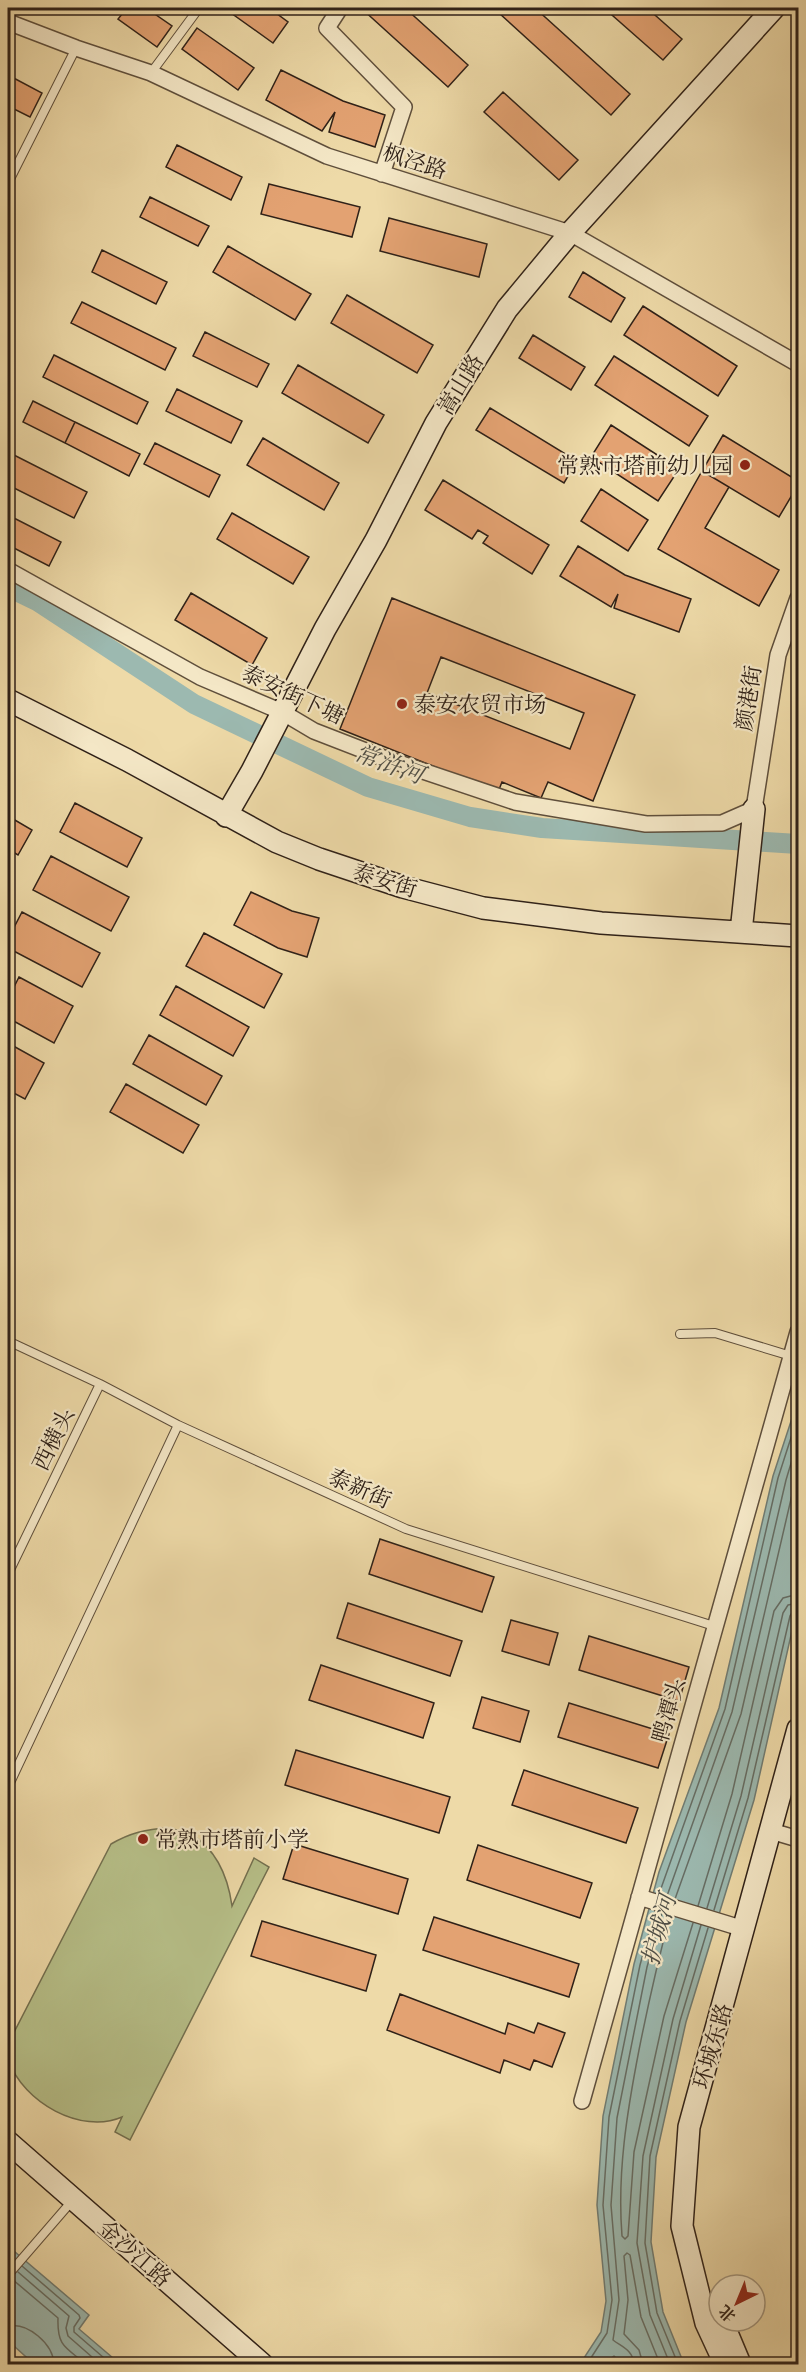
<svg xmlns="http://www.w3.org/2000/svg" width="806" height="2372" font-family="'IM FELL English','Noto Serif SC',serif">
<rect width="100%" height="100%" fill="#eedaa8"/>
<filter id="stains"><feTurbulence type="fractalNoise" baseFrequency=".00333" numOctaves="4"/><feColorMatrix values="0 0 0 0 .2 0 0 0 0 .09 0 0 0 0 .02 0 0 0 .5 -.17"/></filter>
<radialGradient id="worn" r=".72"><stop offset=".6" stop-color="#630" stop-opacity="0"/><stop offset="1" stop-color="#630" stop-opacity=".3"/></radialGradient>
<path fill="#b7c089" stroke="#737050" stroke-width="1.5" d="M168,1828C175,1830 184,1830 191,1834C217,1850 228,1877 232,1906L254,1858L269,1867L130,2140L115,2132L122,2117C81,2135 23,2102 9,2061C7,2055 8,2048 9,2042L111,1844C130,1833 146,1829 168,1828Z"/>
<path fill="#9cb9b0" stroke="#707c73" stroke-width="1.5" d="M798,1400V1604L754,1800L686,2022L656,2157L651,2242L663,2312L684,2364H622L614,2356L604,2364H577L584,2358L601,2332L606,2301L597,2205L603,2116L634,1964L659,1872L719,1708L773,1476Z
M8,2246L89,2315L79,2329L120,2364H34L15,2347L8,2353Z"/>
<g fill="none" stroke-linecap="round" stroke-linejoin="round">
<path stroke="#666d64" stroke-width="1.5" d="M659,1894L725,1709L778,1478L798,1416
M667,1896L732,1712L786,1480L798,1440
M675,1899L741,1714L798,1469
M698,1906L732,1794L774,1611L783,1598L798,1594
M707,1908L741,1796L783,1613L788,1605L798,1603
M714,1910L748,1798L790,1616L793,1611L798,1610
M670,1916C658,1960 648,2005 639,2050C627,2112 617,2173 622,2236L625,2239L628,2236L634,2152L664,2016L693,1923
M22,2266L79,2315L80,2318L74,2327V2332L111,2364
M18,2272L69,2316L66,2328L68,2336L100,2364
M12,2279L58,2318C57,2346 65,2347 86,2364
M8,2326C28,2322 53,2344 54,2364
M587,2364L607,2333L612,2300L603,2205L609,2117L640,1965L655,1911
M634,2364C633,2350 622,2347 613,2340L619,2300L611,2205L617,2118L647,1967L662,1913
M643,2364L639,2350L624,2334L628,2300L624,2256L627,2253L630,2255L641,2317L660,2364
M670,2364L650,2315L637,2243L643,2156L673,2019L701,1925
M678,2364L657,2313L645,2243L650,2156L680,2021L708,1928"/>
<path stroke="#9cb9b0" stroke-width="20" d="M8,587L37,601L194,704L368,787L470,817L542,828L798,844"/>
</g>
<path fill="#e3a272" stroke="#2f2118" stroke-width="1.5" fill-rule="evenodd" d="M127,8H146L172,26L157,47L118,19Z
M224,8H269L288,22L273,43Z
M361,8H405L468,65L448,87Z
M505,8H535L630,94L611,115L499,13Z
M604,8H647L682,39L663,60Z
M197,28L254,68L238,90L182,49Z
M281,70L343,101L385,115L375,147L329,132L335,112L322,131L266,100Z
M8,75L42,93L30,117L8,106Z
M503,92L578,160L559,180L484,112Z
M177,145L242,177L231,200L166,167Z
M269,184L360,207L352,237L261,214Z
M150,197L209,226L198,246L140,217Z
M389,218L487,244L479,277L380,251Z
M228,246L311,294L295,320L213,272Z
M102,250L167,282L156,304L92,272Z
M583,272L625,298L611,322L569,297Z
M347,295L433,345L417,373L331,323Z
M82,302L176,348L165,370L71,323Z
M643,306L737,366L718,396L624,335Z
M205,332L269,364L257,387L193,356Z
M533,335L585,367L571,390L519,358Z
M54,355L148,402L137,424L43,377Z
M614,356L708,416L689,446L595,385Z
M298,365L384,415L368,443L282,393Z
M177,389L242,421L231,443L166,411Z
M33,401L75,422L65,443L23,422Z
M490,408L577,461L564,483L476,430Z
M75,422L140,454L129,476L65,443Z
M611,425L679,469L658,501L591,457Z
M723,435L798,481V485L779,517L702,471Z
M263,438L339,483L324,510L247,465Z
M155,443L220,475L209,497L144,464Z
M8,452L87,492L74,518L8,485Z
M702,471L729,487L705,528L779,570L759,606L658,549Z
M443,480L549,545L532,574L483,543L488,536L478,530L472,539L425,510Z
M601,489L648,520L628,551L581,521Z
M232,513L309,557L293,584L217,539Z
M8,515L61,542L49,566L8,545Z
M578,546L625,575L691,599L679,632L614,608L618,594L611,607L560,576Z
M191,593L267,638L252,665L175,620Z
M392,598L635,695L593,801L548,782L541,798L502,782L498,792L340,729ZM441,657L584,713L570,749L427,693Z
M75,803L142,838L127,867L60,832Z
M8,816L32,830L18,855L8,849Z
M51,856L129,897L111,931L33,890Z
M251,892L292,911L319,918L307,957L278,948L234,925Z
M22,912L100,953L82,987L8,948V939Z
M204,933L282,974L264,1008L186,966Z
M19,977L73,1006L54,1043L8,1018V999Z
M176,986L249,1027L233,1056L160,1015Z
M149,1035L222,1076L206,1105L133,1064Z
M8,1043L44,1063L25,1099L8,1090Z
M126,1084L199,1125L183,1153L110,1112Z
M380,1539L494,1577L482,1612L369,1574Z
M348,1603L462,1641L450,1676L337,1638Z
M511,1620L558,1633L549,1665L502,1651Z
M589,1636L689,1667L679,1701L579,1670Z
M321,1665L434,1703L423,1738L309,1700Z
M482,1697L529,1711L520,1742L473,1728Z
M569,1703L669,1734L658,1768L558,1737Z
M296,1750L450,1797L439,1833L285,1785Z
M524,1770L638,1808L626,1843L512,1805Z
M294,1844L408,1879L398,1914L283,1879Z
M478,1845L592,1883L580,1918L467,1880Z
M434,1917L579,1964L569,1997L423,1950Z
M262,1921L376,1955L366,1991L251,1956Z
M400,1994L505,2034L508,2023L534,2033L538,2023L565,2033L552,2067L534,2060L530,2070L504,2060L500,2073L387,2030Z"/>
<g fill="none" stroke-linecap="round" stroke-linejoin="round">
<defs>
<path id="lane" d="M151,73L199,8
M8,183L76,48
M680,1334L715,1333L791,1356
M8,1341L100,1384L178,1425L406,1529L714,1626
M8,1574L100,1384
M8,1787L178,1425
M8,2275L72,2201"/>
<path id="street" d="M340,8L327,28L404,107L382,174
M8,22L76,48L151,73L327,156L570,233L798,364
M8,570L200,677L282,712L314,731L381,757L515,802L646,824L722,823L754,809L778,655L798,598
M771,1831L798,1839
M639,1897L744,1929
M582,2101L798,1332"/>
<path id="secondary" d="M8,700L127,760L277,842L319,859L403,887L483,908L601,923L798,936
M226,816L252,771L325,629L376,540L436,423L507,309L570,233L774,8
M741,932L754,809
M8,2142L262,2364
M722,2321L740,2364
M725,2364L706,2323L682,2226L689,2127L798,1729"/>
</defs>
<use href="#lane" stroke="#5f4f3c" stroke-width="10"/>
<use href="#street" stroke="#5f4f3c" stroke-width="18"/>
<use href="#secondary" stroke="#2f2118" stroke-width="24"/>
<use href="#lane" stroke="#f4e7c6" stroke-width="8"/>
<use href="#street" stroke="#f4e7c6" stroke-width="15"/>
<use href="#secondary" stroke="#f4e7c6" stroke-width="21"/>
</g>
<g fill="#8f2418" stroke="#f4e7c6" stroke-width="2">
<circle cx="745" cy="465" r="6"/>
<circle cx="402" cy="704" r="6"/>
<circle cx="143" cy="1839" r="6"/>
</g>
<g text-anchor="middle" stroke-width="4.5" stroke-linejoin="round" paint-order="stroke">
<g font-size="22" fill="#2f2118" stroke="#f4e7c6">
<text transform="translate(415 161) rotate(18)" y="8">枫泾路</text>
<text transform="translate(460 384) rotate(-59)" y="8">嵩山路</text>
<text transform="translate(293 694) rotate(25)" y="8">泰安街下塘</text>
<text transform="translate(748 698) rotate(-81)" y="8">颜港街</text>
<text transform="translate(385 880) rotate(17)" y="8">泰安街</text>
<text transform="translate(53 1439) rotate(-64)" y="8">西横头</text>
<text transform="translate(360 1488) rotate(24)" y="8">泰新街</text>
<text transform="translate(668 1710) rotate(-74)" y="8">鸭潭头</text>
<text transform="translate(712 2046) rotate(-74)" y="8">环城东路</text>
<text transform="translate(135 2253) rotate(41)" y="8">金沙江路</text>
</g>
<g font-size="22" fill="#2f2118" stroke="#f4e7c6" text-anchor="start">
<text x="733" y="473" text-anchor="end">常熟市塔前幼儿园</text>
<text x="414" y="712">泰安农贸市场</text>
<text x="155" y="1847">常熟市塔前小学</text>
</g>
<g font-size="24" font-style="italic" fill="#504f46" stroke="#f4e7c6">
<text transform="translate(389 764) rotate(20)" y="8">常浒河</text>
<text transform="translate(659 1930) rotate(-75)" y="8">护城河</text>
</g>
</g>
<rect width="806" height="2372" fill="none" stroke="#eedaa8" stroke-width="30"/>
<rect x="9" y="9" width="788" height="2354" fill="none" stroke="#2f2118" stroke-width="3"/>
<rect x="15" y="15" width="776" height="2342" fill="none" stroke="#2f2118" stroke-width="1.5"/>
<g transform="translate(737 2303) rotate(223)"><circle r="28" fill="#f4e7c6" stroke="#a59880" stroke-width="1.5"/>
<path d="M0-4.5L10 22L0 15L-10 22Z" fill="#8f2418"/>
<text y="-9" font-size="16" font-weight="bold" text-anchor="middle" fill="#2f2118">北</text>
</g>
<rect width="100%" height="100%" filter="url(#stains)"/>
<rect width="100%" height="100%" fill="url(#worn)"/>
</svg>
